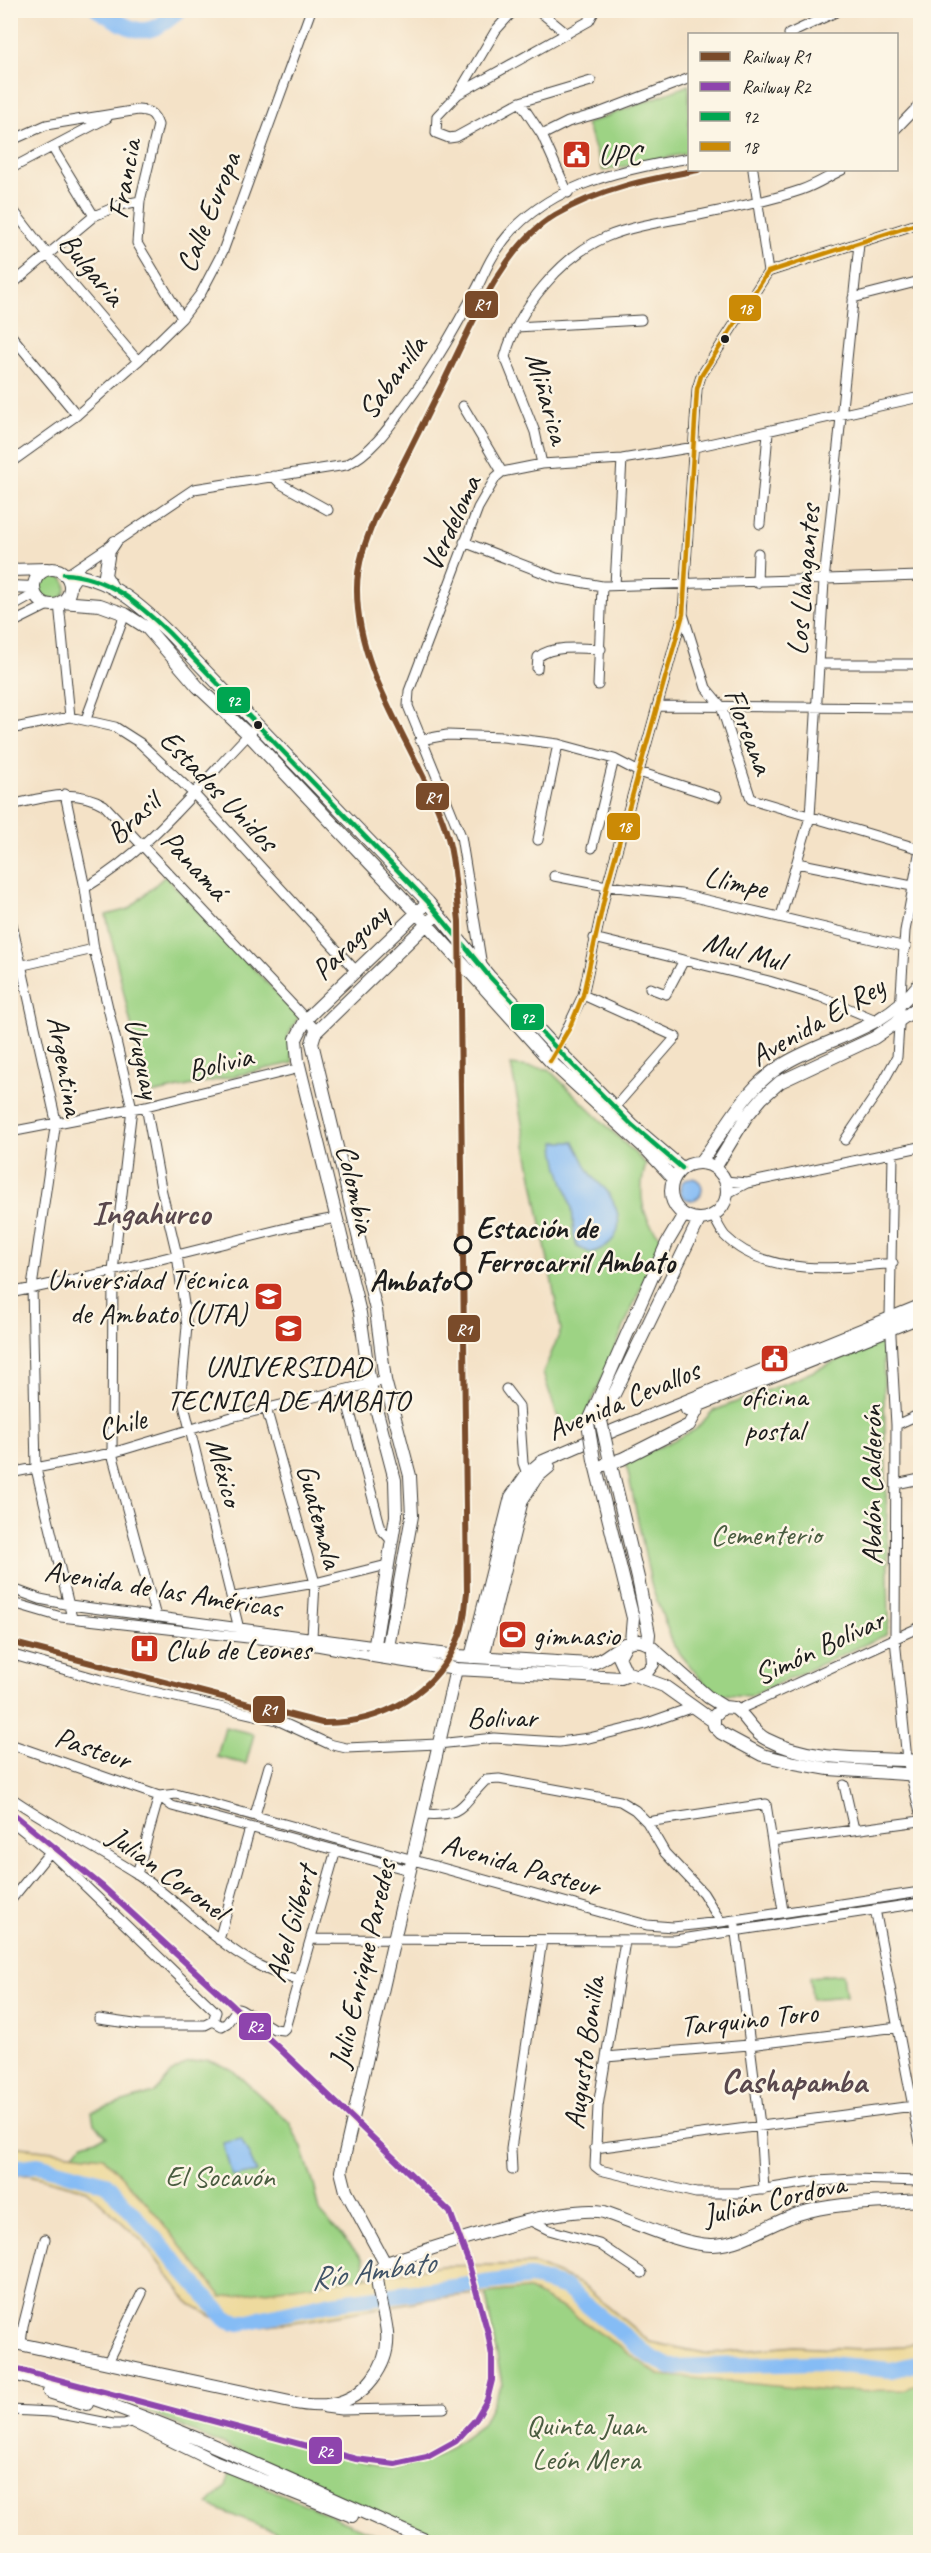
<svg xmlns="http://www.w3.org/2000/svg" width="931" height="2553" font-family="Caveat,sans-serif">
<rect width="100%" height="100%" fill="#fcf5e5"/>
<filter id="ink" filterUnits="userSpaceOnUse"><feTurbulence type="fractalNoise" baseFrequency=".0167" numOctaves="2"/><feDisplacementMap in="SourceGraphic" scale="12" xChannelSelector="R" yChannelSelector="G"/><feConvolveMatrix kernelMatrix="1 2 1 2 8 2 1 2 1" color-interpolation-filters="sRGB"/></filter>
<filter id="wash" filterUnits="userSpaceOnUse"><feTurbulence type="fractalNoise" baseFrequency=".008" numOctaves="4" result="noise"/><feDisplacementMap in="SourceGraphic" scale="24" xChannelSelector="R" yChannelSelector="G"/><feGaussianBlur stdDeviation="1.35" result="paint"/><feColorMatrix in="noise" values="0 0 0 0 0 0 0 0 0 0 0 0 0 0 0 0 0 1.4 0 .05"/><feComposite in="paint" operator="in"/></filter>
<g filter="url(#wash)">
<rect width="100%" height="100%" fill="#f4e2c7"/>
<path fill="#9dd384" stroke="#5c7850" stroke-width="1.5" d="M689,85V153L603,171L586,124Z
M38 587a14 14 0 1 1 28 0a14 14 0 1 1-28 0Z
M165,876L299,1016L288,1036L293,1063L147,1095L106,915L129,909Z
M511,1065L548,1069L646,1164C638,1190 640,1219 662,1238L583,1423L568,1427L557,1415L543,1373L561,1330Z
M883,1340L889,1622L886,1635L750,1696L723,1694L707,1687L674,1646L652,1588L626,1463L695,1430L713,1411L796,1379Z
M225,1727L254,1734L246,1764L217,1757Z
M843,1974L846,1996L812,1999L810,1977Z
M207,2060L231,2069L289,2122L302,2148L315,2188L320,2212L363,2259L369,2289L241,2318L63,2163L83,2143L107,2136L94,2124L92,2111L154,2093L174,2071L188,2063Z
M532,2283L652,2364L920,2369V2542H443L120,2399L393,2469L437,2457L482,2424L502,2384L485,2290Z
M230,2472L392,2542H297L208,2505L226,2486Z"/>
<path fill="#eeda9e" stroke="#857b5d" stroke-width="1.5" d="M11,2146L103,2157L145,2201L222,2297L442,2266L534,2264L581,2284L650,2342L709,2354L795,2346L860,2349L903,2347L920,2339V2382L905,2390L828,2391L659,2375L571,2313L527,2289L436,2298L309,2320L234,2329L190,2304L143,2242L87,2190L29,2175H11Z"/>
<path fill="#85bcf5" stroke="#506c88" stroke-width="1.5" d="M555,1142H574C581,1153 585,1167 594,1178C598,1183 603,1186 607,1191C625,1218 624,1242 591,1253L577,1247C571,1233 575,1220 571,1205C566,1184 555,1165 555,1142Z
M680 1189a11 11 0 1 1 22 0a11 11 0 1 1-22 0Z
M241,2139L257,2172L232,2177L223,2143Z"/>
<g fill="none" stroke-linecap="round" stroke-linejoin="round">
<path stroke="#85bcf5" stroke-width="16" d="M98,10C133,30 146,43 179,10
M10,2168L38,2165L106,2183L226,2319L240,2323L331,2303L530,2277L566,2288L649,2356L670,2367L818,2363L891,2370L920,2363"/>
</g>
</g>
<g filter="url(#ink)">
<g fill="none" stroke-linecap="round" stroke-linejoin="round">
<defs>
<path id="minor" d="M514,10L496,30L458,94L437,116L436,133L449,138L456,137L520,102L591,81
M538,10L567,34
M789,34L840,10
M458,94L589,21L595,10
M520,102L542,135L568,193
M896,129L920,104
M542,135L568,122L599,113L690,78
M10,141L46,125L138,110C150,111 154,113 158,125L140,201L137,243L182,318
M52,147L94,216
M10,169L107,118
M753,170L768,272
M10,206L47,254L138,361
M10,286L94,216L120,205L140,201
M853,298L920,281
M516,327L641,320
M10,334L77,415
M463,406L502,472
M10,463L77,415L138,361L182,318L201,293L223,251L311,10
M542,464L535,432L505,357C518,309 560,257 606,237C635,225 668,221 699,215C733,208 769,201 801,190C816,185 829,176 842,170
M273,476L281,484L328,510
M760,524L768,433
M464,542L557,578L602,586L920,576
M68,574L194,489L346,465C372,453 390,426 406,404C433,368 454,330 476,290C483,277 488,262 497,250C538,187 620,169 690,158
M757,583L758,553
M615,585L622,459
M69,589L80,573
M59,603L70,717
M10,608L35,594
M683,614L706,688L721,706L751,799L920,849
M10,624L50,604
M820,664H920
M537,669L538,657C553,645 582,648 601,649
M598,685L602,586
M657,706L920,708
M86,719L125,614
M10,729L70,717L115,727L140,743L194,794L357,972
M420,740L447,735L503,737L558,744L614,759L639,772L717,797
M65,794L85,888L94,949L132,1108L113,1271L112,1453L156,1617
M10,805C43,798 74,787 104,805L317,1031
M538,840L558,744
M592,848L614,759
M797,863L912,886
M554,876L607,886L681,894L906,947
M85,888C151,849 199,785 252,731
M10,915L56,1121L32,1287L36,1469L72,1618
M781,916L810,817L824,581L859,244
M594,938L769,981L821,997L878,1021
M482,966L461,836L408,706L409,691L478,508L496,477L502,472L542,464L622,459L695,447L920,397
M10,968L94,949
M650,988L666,994L684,960
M583,995L676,1037L614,1108
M555,1054L583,995L607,886L683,614L697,389L701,376L768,272L920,223
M146,1106L161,1188L177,1255L187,1326L181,1393L241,1637
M10,1132L146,1106L300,1068
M845,1140L877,1093L897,1057L905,931L920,849
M893,1154L890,1318L896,1425L895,1639L907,1760L920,1813
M725,1181L747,1183L920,1147
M728,1193L747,1183
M713,1216C717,1222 720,1230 725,1236C765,1277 841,1269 893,1263
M10,1293L113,1271L294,1226L336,1218
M506,1389L519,1406L523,1463L527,1474
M344,1390L381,1529L392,1541
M266,1408L315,1583L312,1637
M896,1425L920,1414
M10,1473L112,1453L235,1416L385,1380
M896,1484L920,1479
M10,1588L40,1599L70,1605L375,1646
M234,1597L315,1583L387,1565
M10,1602L61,1617L311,1645L373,1656
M10,1654L101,1680L277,1720L329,1744L346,1748L438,1744L494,1738L559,1742L589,1738L642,1725L693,1707
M738,1710L920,1627
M10,1744L159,1796L172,1806L409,1870
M844,1785L854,1829
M159,1796L176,1794L647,1925L673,1927L721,1922L920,1892
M10,1797C50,1825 95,1847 136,1873C190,1908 234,1968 300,1980
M424,1814C465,1817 461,1804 486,1780L499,1779L620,1801L635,1810L647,1822L665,1853L703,1893L721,1922
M255,1815L269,1766
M10,1820L50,1852L216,2012L213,2021L205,2025H141L99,2019
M647,1822L766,1804L783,1911
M772,1841L920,1821
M137,1874L159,1796
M10,1901L50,1852
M875,1909L920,2143
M735,1925L760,2125L764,2190
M312,1939L675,1940L920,1903
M219,1940L250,1828
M625,1941L598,2106L595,2166L600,2170L696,2193H739L817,2181L854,2179L920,2181
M213,2021L222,2026L227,2023L238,2008L241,2009L274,2029L283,2030L285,2028L336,1850
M606,2057L749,2045L898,2027
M595,2148L913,2106
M512,2170L511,2149L542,1940
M531,2221L549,2230L599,2244L642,2273
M21,2344L23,2326L45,2239
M108,2362L142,2293
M325,2408L341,2410L444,2408
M10,2410L51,2412L113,2424H124L134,2421L136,2417"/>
<path id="major" d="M34 587a18 18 0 1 1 36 0a18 18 0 1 1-36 0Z
M10,570L47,569
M64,574C108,576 139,604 169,633L428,902L489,976L558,1050L632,1125L682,1168
M10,587L34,588
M112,587L105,575L109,551L115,542
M61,602L100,605L125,614L147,628L198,687L248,734L417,913L550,1061L646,1149L673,1178
M428,902L306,1019L296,1039L298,1061L360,1313L370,1385L395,1480L396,1516L373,1656L456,1669L621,1678L631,1674
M671 1191a28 28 0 1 1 56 0a28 28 0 1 1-56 0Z
M700,1163C729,1125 745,1085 789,1061C838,1034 883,1030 920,983
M715,1168L746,1117L762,1098L780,1082L874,1038L920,1006
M687,1410L920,1317
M601,1421L699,1220
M588,1423L667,1243L683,1216
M609,1457L638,1578L649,1634L648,1644
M594,1460L633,1618L631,1641
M604,1465L622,1459L689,1425L700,1405
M626,1644L619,1657L626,1672L664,1686L713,1721
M382,1647L458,1656L589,1664C610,1661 625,1631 648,1644L708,1697L724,1707
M471,1657L511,1497L527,1474L541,1462L615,1430L920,1306
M483,1657L522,1500L536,1478L549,1467
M386,1658L412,1516L410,1476L385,1380L376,1310L312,1043L315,1033L432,919
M638,1675L647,1672L653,1664L652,1649
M920,1761C871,1757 812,1763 766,1739C752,1732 747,1716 734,1708L724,1707L714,1716V1726L721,1733L762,1755L795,1763L829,1769L920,1775
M385,2263L346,2191L341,2171L456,1669
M10,2342L290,2402C304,2405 318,2407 332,2404C364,2399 390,2365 387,2333C385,2312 377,2293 377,2273L385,2263C434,2249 560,2203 604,2212C631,2221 685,2246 713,2245C743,2244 770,2223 798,2214C836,2202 881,2203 920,2200
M10,2373C156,2412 292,2482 430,2542
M49,2392L87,2404
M134,2422L214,2461L352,2516"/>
</defs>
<use href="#minor" stroke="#3c3a36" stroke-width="11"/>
<use href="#major" stroke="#3c3a36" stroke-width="14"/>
<use href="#minor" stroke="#fff" stroke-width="9"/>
<use href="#major" stroke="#fff" stroke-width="12"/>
<defs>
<path id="major-bridge" d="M601,1421L609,1457
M588,1423L594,1460"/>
</defs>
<use href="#major-bridge" stroke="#3c3a36" stroke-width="14" stroke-linecap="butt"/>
<use href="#major-bridge" stroke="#fff" stroke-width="12"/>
<defs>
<path id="bus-1" d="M64,574C108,576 139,604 169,633L428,902L489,976L558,1050L632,1125L682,1168"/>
<path id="bus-2" d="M550,1061L569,1029L583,995L607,886L683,614L697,389L701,376L768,272L920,223"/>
</defs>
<use href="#bus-1" stroke="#fcf5e5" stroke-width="9"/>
<use href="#bus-2" stroke="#fcf5e5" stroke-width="9"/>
<use href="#bus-1" stroke="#00a651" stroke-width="4.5"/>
<use href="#bus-2" stroke="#cb8a06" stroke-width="4.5"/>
<defs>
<path id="rail-1" d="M10,1642L322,1723C382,1724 438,1693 460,1634C465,1622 465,1606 467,1593L459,921C455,888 455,854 443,822C415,745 356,673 357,588C357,564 366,540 375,518C399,472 422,425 445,379C472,325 502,247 555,215C599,189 649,179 698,170"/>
<path id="rail-2" d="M10,1811L102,1886L280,2049L450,2212L467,2258L488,2333L492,2356V2380L487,2400L476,2419L456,2441L427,2457L395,2464L356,2459L10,2367"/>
</defs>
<use href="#rail-1" stroke="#fcf5e5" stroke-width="10"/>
<use href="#rail-2" stroke="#fcf5e5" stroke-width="10"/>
<use href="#rail-1" stroke="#7a4b2a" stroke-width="6"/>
<use href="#rail-2" stroke="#8e44ad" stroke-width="6"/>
</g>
</g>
<defs>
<symbol id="civic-square" viewBox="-11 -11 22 22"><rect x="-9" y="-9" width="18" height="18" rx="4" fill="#c8321e" stroke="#fcf5e5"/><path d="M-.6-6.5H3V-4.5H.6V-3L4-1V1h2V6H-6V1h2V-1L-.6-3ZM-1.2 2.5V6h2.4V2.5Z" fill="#fff"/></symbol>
<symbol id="university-square" viewBox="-11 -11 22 22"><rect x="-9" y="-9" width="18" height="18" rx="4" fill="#c8321e" stroke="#fcf5e5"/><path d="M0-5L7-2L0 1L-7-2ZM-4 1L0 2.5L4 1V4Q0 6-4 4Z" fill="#fff"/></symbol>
<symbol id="stadium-square" viewBox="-11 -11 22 22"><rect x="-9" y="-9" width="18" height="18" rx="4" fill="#c8321e" stroke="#fcf5e5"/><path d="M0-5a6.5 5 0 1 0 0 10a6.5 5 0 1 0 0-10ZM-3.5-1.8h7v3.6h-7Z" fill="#fff"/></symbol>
<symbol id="hospital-square" viewBox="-11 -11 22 22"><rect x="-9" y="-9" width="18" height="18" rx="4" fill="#c8321e" stroke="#fcf5e5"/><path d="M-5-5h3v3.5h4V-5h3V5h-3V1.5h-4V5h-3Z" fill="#fff"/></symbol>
</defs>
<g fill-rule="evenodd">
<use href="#civic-square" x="560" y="138" width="33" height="33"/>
<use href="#university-square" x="252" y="1280" width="33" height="33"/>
<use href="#university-square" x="272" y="1312" width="33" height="33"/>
<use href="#civic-square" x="758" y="1342" width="33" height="33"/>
<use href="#stadium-square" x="496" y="1618" width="33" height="33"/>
<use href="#hospital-square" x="128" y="1632" width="33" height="33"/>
</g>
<g fill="#1c1c1c" stroke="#fcf5e5" stroke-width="2">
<circle cx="725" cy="339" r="5"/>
<circle cx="258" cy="725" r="5"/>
</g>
<g fill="#fcf5e5" stroke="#1c1c1c" stroke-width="3">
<circle cx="463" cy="1245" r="8"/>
<circle cx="463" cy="1281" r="8"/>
</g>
<g text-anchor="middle" stroke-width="5" stroke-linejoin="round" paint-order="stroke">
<g font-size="30" fill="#1c1c1c" stroke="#fcf5e5" text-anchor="start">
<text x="598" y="164">UPC</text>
<text x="247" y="1289" text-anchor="end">Universidad Técnica<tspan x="247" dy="34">de Ambato (UTA)</tspan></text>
<text x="288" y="1376" text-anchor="middle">UNIVERSIDAD<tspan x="288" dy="34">TECNICA DE AMBATO</tspan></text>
<text x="774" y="1406" text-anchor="middle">oficina<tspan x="774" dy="34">postal</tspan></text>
<text x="533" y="1645">gimnasio</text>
<text x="165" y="1659">Club de Leones</text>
</g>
<g font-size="30" fill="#1c1c1c" stroke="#fcf5e5">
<text transform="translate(124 179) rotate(-80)" y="10">Francia</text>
<text transform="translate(208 212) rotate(-68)" y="10">Calle Europa</text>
<text transform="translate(92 269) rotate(50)" y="10">Bulgaria</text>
<text transform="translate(392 377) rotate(-54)" y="10">Sabanilla</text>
<text transform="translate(548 398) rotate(74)" y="10">Miñarica</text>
<text transform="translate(451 523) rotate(-65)" y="10">Verdeloma</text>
<text transform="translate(803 580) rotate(-85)" y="10">Los Llangantes</text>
<text transform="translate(749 731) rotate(69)" y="10">Floreana</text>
<text transform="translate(219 790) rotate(46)" y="10">Estados Unidos</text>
<text transform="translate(133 818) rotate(-43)" y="10">Brasil</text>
<text transform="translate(195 865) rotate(47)" y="10">Panamá</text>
<text transform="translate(736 882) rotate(12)" y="10">Llimpe</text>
<text transform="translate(350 942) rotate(-44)" y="10">Paraguay</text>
<text transform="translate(744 951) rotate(15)" y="10">Mul Mul</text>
<text transform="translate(817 1021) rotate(-30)" y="10">Avenida El Rey</text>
<text transform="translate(143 1058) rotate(78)" y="10">Uruguay</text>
<text transform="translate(220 1063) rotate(-14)" y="10">Bolivia</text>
<text transform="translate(66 1066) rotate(80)" y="10">Argentina</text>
<text transform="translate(356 1189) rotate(77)" y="10">Colombia</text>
<text transform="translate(623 1400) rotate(-23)" y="10">Avenida Cevallos</text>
<text transform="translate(122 1424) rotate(-15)" y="10">Chile</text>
<text transform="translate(225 1472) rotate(75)" y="10">México</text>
<text transform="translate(871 1485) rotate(-90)" y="10">Abdón Calderón</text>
<text transform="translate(320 1516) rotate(75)" y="10">Guatemala</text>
<text transform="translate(163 1589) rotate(9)" y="10">Avenida de las Américas</text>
<text transform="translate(819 1647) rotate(-25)" y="10">Simón Bolívar</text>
<text x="502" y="1727">Bolivar</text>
<text transform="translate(93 1748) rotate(19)" y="10">Pasteur</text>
<text transform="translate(521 1865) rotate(16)" y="10">Avenida Pasteur</text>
<text transform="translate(168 1873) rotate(36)" y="10">Julian Coronel</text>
<text transform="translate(291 1924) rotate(-74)" y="10">Abel Gilbert</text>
<text transform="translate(362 1964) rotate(-77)" y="10">Julio Enrique Paredes</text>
<text transform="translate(749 2019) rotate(-6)" y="10">Tarquino Toro</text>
<text transform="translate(584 2053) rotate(-82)" y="10">Augusto Bonilla</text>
<text transform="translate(774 2199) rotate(-13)" y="10">Julián Cordova</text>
</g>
<g font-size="30" font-weight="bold" fill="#1c1c1c" stroke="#fcf5e5" text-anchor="start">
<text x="476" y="1238">Estación de<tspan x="476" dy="34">Ferrocarril Ambato</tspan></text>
<text x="450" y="1291" text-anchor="end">Ambato</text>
</g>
<g font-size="30" fill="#495c40" stroke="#fcf5e5">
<text x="766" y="1544">Cementerio</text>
<text x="220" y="2186">El Socavón</text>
<text x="586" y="2435">Quinta Juan<tspan x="586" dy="34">León Mera</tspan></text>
</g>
<g font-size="32" font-style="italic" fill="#415468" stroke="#fcf5e5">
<text transform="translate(372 2270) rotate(-8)" y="11">Río Ambato</text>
</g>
<g font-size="33" font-weight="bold" fill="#59484d" stroke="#fcf5e5">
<text x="151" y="1224">Ingahurco</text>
<text x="794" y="2092">Cashapamba</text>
</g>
</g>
<g stroke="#fcf5e5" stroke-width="2">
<rect x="464" y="290" width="35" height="29" rx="6" fill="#7a4b2a"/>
<rect x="728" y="294" width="34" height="28" rx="6" fill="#cb8a06"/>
<rect x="216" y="686" width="35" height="28" rx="6" fill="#00a651"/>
<rect x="415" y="782" width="35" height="29" rx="6" fill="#7a4b2a"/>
<rect x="606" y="812" width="35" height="29" rx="6" fill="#cb8a06"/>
<rect x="510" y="1003" width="35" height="28" rx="6" fill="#00a651"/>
<rect x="447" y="1314" width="34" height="29" rx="6" fill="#7a4b2a"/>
<rect x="252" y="1695" width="34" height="29" rx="6" fill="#7a4b2a"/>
<rect x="238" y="2012" width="34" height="29" rx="6" fill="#8e44ad"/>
<rect x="308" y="2436" width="35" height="29" rx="6" fill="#8e44ad"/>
</g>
<g font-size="16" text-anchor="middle" font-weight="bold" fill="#fff">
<text x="482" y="310">R1</text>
<text x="745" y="314">18</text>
<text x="233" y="706">92</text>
<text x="433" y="803">R1</text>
<text x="624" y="832">18</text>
<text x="527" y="1023">92</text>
<text x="464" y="1335">R1</text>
<text x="269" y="1715">R1</text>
<text x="255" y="2032">R2</text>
<text x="325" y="2457">R2</text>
</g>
<rect width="931" height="2553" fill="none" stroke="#fcf5e5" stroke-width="36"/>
<rect x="688" y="33" width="210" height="138" fill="#fcf5e5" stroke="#a29e95" stroke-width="1.5"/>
<rect x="700" y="52" width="30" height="9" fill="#7a4b2a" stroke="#a29e95" stroke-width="1.5"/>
<text x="742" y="63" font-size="18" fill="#1c1c1c">Railway R1</text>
<rect x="700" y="82" width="30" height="9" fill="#8e44ad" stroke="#a29e95" stroke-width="1.5"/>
<text x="742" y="93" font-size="18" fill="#1c1c1c">Railway R2</text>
<rect x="700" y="112" width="30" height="9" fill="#00a651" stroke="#a29e95" stroke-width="1.5"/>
<text x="742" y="123" font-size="18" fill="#1c1c1c">92</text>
<rect x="700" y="142" width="30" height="9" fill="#cb8a06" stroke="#a29e95" stroke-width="1.5"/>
<text x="742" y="153" font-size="18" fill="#1c1c1c">18</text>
</svg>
